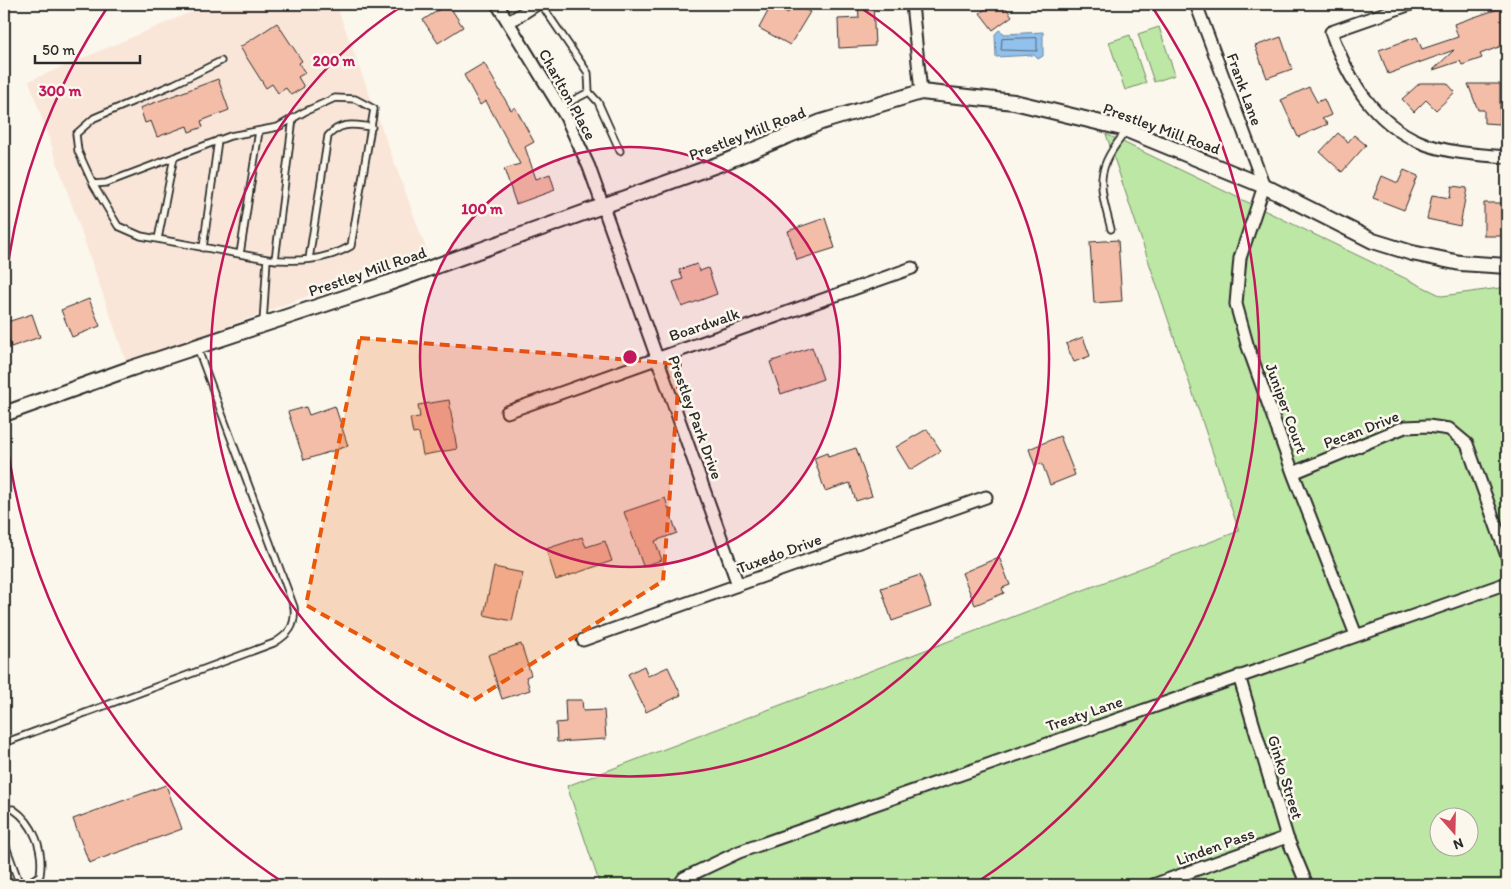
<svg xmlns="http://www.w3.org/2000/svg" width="1511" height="889" font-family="Itim,sans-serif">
<rect width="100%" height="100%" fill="#fbf7ec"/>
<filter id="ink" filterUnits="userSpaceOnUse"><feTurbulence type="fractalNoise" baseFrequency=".02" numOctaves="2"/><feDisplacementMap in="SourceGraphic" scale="10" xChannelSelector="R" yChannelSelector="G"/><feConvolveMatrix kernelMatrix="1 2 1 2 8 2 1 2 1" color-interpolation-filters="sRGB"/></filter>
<g filter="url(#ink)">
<path fill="#f9e6d8" d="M210,4H336L427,251L127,364L29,81Z"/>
<path fill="#bce7a4" stroke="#748968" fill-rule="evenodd" d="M1159,27L1175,75L1154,82L1138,34Z
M1130,35L1146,83L1125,90L1109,42Z
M1106,134L1442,296L1507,287V885H600L567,786L1239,531ZM1438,816H1468V846H1438Z"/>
<path fill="#91c1ec" stroke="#68859f" d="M999,30L1005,34L1043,32V56L1038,59L1034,55L996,57L995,34Z"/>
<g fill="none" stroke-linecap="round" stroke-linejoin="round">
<path stroke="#546778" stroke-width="1" d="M1037,38V51L1001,50L1002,39Z"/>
</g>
<path fill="#f4bda8" stroke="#2b2b2b" d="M448,4L463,27L438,43L423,20Z
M772,4L788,13L794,4L810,12L790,45L759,28Z
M858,4H873L875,46L839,48L838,19L859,18Z
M992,4H1003L1012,16L993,30L980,13Z
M1507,6V44L1480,54L1482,58L1462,65L1460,61L1433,70L1454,50L1388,74L1379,50L1417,37L1422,49L1458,37L1454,24Z
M277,23L302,61L299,63L305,73L298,77L304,87L291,95L286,88L278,93L272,84L266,88L240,47Z
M1281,37L1292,69L1267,78L1255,46Z
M484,63L511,110L515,107L534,142L525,147L536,179L550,174L555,190L516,204L504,169L520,164L486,101L480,105L464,75Z
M218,79L229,110L201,121L203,127L189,132L187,126L157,137L151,121L145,123L140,108Z
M1420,83H1447L1455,92L1436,110L1426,100L1414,112L1402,99Z
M1468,84H1500V124L1484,123V110H1478Z
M1309,87L1317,102L1324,99L1331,115L1322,119L1328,124L1298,137L1281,100Z
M1338,133L1348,142L1354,135L1366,145L1342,172L1320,152Z
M1404,170L1418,176L1404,210L1373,198L1382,176L1398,183Z
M1452,186L1467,188L1460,226L1427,219L1432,195L1450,198Z
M1484,203H1507V229H1505V236H1484Z
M825,218L835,248L797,260L788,231Z
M1118,240L1122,301L1094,303L1090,242Z
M697,264L700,271L708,268L717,294L682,307L673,282L683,279L679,270Z
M89,299L100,326L72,337L61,310Z
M32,314L40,337L11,347L4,323Z
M1083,337L1090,356L1074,362L1066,344Z
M812,347L823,379L781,394L770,362Z
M449,400L457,449L423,455L419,433L413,434L410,418L420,417L418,405Z
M335,406L348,446L304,460L288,412L306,407L309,415Z
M927,429L941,451L910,470L896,447Z
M1060,436L1075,475L1050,485L1042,463L1035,466L1029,449Z
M856,448L872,496L856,501L850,483L825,491L814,458L827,453L828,457Z
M665,498L677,533L655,541L662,560L643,566L624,512Z
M582,537L586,547L605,541L612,561L556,580L546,549Z
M999,557L1010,585L1002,588L1004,593L975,605L962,573Z
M494,567L523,573L512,621L484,615Z
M920,575L931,607L892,621L881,588Z
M521,644L531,675L526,677L530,690L502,699L488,655Z
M644,666L648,676L668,667L681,695L646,712L628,674Z
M565,700H582L583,711L604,710L606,739L557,742L556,723L566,722Z
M166,785L182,829L89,863L73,819Z"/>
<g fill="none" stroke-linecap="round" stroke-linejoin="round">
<defs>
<path id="service" d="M541,4L588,73L589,92
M221,61L174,84L94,118L76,134L78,151L93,184L106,183L230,136L278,127L304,112L335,98L355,99L374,109L351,246C325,261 296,262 267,259L263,323
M560,107L589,92L598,102L620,151
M93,184L118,226L141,236L267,259
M1111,229C1098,181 1095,170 1127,130
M158,239L174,157
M203,248L218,140
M240,254L259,131
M309,259L328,136C341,121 354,125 372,127
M275,260L293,118
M4,743L274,643C289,634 296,626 294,607L197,347
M4,810L13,809C34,823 44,850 40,875L31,881L20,885
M4,841L20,885"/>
<path id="minor" d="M497,4L566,117L589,167L738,585
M912,4L921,92
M1196,4L1264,186L1240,258L1236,304L1247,344L1293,473L1356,635
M1411,4L1331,32C1348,79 1373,122 1420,142C1445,153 1481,155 1507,157
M509,22L537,4
M507,412L912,268
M1293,473L1405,427L1428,426L1449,429L1467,444L1507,556
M583,640L986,497
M1239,676L1287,837L1307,885
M679,885L684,878L739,852L1507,583
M1153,885L1287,837"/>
<path id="tertiary" d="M4,414L132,368L389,283L722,163L821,122L921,92L1014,102L1122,128L1264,186L1373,241L1412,253L1460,263L1507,266"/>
</defs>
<use href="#service" stroke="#2b2b2b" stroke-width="9"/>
<use href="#minor" stroke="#2b2b2b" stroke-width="15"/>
<use href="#tertiary" stroke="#2b2b2b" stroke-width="18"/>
<use href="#service" stroke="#fbf7ec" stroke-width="5.5"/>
<use href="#minor" stroke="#fbf7ec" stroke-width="11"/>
<use href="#tertiary" stroke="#fbf7ec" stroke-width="14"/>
</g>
</g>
<path fill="#e8590c" fill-opacity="0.2" stroke="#e8590c" stroke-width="4" stroke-dasharray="10 6" stroke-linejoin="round" d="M360,338L680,364L663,581L474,700L306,605Z"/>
<circle cx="630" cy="357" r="210" fill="#c2185b" fill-opacity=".12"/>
<g fill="none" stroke="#c2185b" stroke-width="2.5">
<circle cx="630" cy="357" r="210"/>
<path d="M858 6A419 419 0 1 1 402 6"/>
<path d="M287 885A629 629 0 0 1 4 417M4 297A629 629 0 0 1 109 5M1151 5A629 629 0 0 1 973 885"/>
</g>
<g text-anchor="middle" stroke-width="5" stroke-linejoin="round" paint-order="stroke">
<g font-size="16" fill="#2b2b2b" stroke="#fbf7ec">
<text transform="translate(1245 89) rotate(70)" y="6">Frank Lane</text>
<text transform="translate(568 94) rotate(61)" y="6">Charlton Place</text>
<text transform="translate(1162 128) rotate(20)" y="6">Prestley Mill Road</text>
<text transform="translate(747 133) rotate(-21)" y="6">Prestley Mill Road</text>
<text transform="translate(367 271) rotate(-19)" y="6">Prestley Mill Road</text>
<text transform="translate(704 324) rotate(-19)" y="6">Boardwalk</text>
<text transform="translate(1287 408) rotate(70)" y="6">Juniper Court</text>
<text transform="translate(696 417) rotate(70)" y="6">Prestley Park Drive</text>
<text transform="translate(1361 429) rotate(-21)" y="6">Pecan Drive</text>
<text transform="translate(779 553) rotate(-20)" y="6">Tuxedo Drive</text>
<text transform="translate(1084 713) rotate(-19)" y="6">Treaty Lane</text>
<text transform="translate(1286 777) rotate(73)" y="6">Ginko Street</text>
<text transform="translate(1215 846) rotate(-20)" y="6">Linden Pass</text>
</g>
</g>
<circle cx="630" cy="357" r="8" fill="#c2185b" stroke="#fbf7ec" stroke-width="2.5"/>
<g font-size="15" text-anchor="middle" font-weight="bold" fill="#c2185b" stroke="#fbf7ec" stroke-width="5" stroke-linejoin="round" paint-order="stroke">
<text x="334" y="66">200 m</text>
<text x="60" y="96">300 m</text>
<text x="482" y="214">100 m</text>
</g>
<rect width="1511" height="889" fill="none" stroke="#fbf7ec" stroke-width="20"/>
<rect x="10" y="10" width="1491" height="869" fill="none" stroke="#2b2b2b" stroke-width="2" filter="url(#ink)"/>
<g transform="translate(1454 832) rotate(160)"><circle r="24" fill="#fbf7ec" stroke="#a8a59f"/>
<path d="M0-4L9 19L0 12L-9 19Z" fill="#d1495b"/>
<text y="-8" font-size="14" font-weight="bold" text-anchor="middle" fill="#2b2b2b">N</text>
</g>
<path d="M35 55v8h105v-8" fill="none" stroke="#2b2b2b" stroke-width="2.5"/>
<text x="42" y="55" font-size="15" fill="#2b2b2b" stroke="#fbf7ec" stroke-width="4" paint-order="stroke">50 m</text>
</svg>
